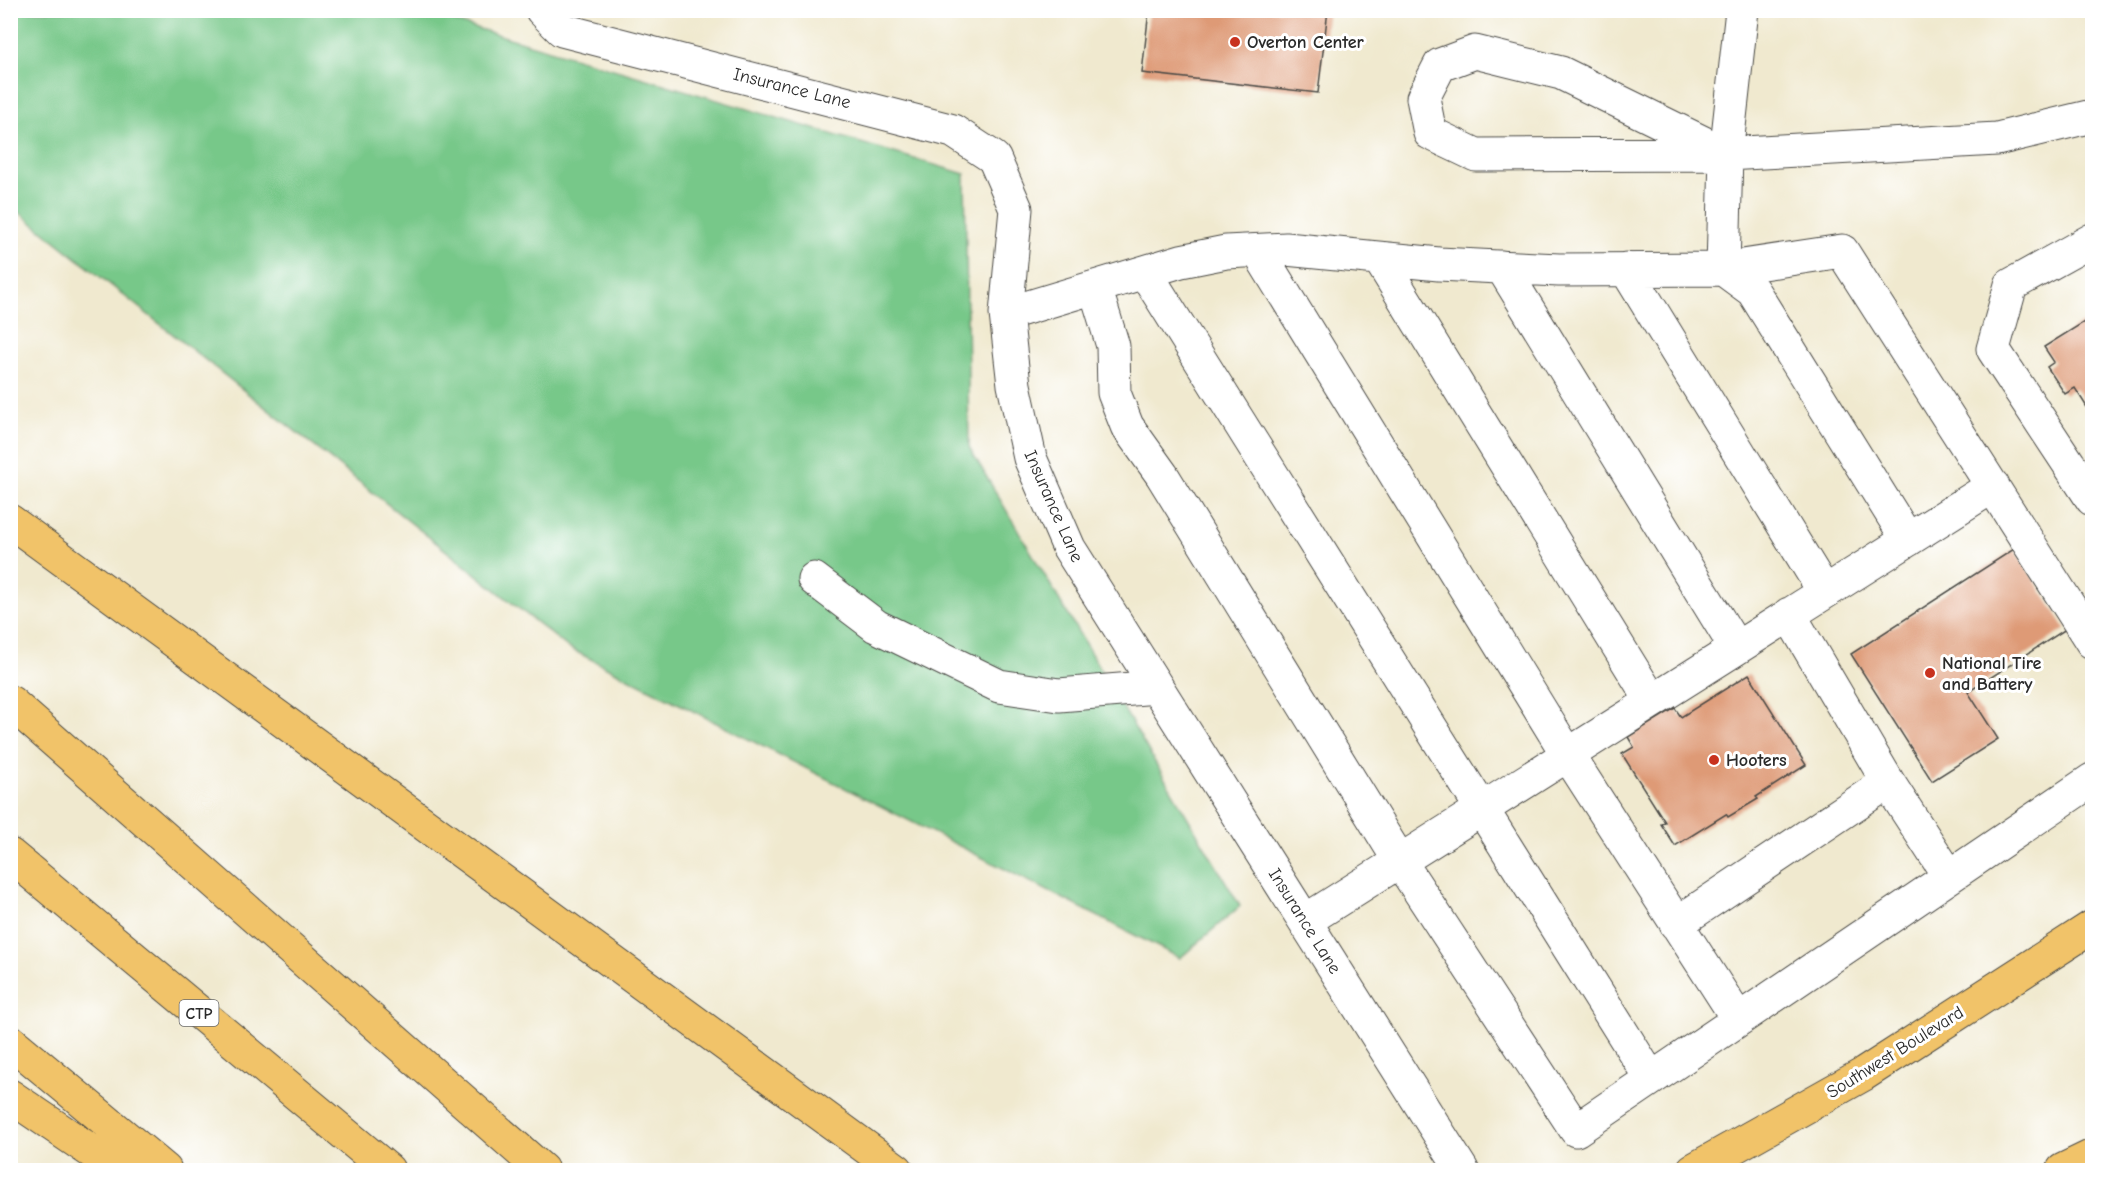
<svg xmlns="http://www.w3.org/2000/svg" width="2103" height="1181" font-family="'Comic Neue',sans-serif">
<rect width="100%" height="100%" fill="#fff"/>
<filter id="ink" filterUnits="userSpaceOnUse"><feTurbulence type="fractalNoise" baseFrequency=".0167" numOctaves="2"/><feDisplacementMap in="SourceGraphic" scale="12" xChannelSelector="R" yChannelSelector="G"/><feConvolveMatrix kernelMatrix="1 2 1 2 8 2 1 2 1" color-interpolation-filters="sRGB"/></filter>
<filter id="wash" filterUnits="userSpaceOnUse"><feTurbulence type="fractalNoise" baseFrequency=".008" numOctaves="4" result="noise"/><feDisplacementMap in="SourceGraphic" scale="24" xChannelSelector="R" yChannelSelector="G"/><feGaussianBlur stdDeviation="1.35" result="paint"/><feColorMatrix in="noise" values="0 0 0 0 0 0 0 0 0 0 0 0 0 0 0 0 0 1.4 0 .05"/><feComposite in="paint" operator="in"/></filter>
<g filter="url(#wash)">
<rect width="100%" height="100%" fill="#f0e9cf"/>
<path fill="#77c889" stroke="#517a5a" stroke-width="1.5" d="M10,11H435L456,22L965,174L969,447L1240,906L1180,958L569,648L11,206Z"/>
<g id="blocks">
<path fill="#de9a76" d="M1149,10H1328L1318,93L1142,73Z
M2092,317V410L2090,412L2075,388L2065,394L2047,367L2054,362L2044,347Z
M2014,549L2066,629L1968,692L1998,739L1932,781L1851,654Z
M1749,674L1806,765L1756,797L1758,799L1728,817L1726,814L1675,846L1661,824L1665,822L1622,754L1634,747L1628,737L1675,708L1681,717Z"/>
</g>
</g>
<g filter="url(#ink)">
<use href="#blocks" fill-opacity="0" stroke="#494844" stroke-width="1.5"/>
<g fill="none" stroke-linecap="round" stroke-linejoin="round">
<defs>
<path id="minor" d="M542,10L562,30L953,131L994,158L1016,209L1006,314L1014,385L1030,458L1069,548L1462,1170
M1742,10L1726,154L1723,269L1753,291L1908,540
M1726,154L1561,73L1475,52L1440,65L1423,98L1430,133L1476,155L1726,154L1997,139L2092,116
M1258,251L1568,755L1738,1019
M1379,258L1652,701
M1502,267L1736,648
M1626,269L1824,591
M1145,272L1650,1077
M1095,287L1113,346L1114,393L1127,426L1162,475L1401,863L1576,1130L2092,780
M1006,314L1181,261L1226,252L1286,249L1439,264L1559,270L1723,269L1842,251L2092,642
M2092,499L1993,349L2011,285L2092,240
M814,579L876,626L999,686L1059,695L1157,687
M1789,614L1888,782
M1305,921L1993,486
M1676,924L1888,782L1949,876"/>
<path id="major" d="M1693,1170L1864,1074L2092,927"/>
<path id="highway" d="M10,521L897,1170
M10,702L542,1170
M10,855L388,1170
M10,1041L165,1170
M10,1096L119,1170
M2063,1170L2092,1156"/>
</defs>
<use href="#minor" stroke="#494844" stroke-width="35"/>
<use href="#major" stroke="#494844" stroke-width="35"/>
<use href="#highway" stroke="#494844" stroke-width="35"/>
<use href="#minor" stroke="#fff" stroke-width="33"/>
<use href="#major" stroke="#f1c369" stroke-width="33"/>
<use href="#highway" stroke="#f1c369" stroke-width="33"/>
</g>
</g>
<g fill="#c8321e" stroke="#fff" stroke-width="2">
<circle cx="1235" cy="42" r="6"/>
<circle cx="1930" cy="673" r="6"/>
<circle cx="1714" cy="760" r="6"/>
</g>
<g text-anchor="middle" stroke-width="6" stroke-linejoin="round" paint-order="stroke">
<rect fill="#fff" stroke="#6b6b6b" stroke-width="1.5" x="179.5" y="1000" width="39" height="26" rx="4.5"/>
<g font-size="16" font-weight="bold" fill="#2b2b2b">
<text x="199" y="1019">CTP</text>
</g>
<g font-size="18" font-weight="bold" fill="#2b2b2b" stroke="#fff" text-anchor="start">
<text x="1247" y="48">Overton Center</text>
<text x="1942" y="669">National Tire<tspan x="1942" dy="21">and Battery</tspan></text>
<text x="1726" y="766">Hooters</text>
</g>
<g font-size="18" fill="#2b2b2b" stroke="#fff">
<text transform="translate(792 88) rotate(14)" y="6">Insurance Lane</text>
<text transform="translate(1054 506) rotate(66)" y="6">Insurance Lane</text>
<text transform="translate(1305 921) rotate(58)" y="6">Insurance Lane</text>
<text transform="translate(1895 1052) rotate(-32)" y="6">Southwest Boulevard</text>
</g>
</g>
<rect width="2103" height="1181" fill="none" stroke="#fff" stroke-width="36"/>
</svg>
